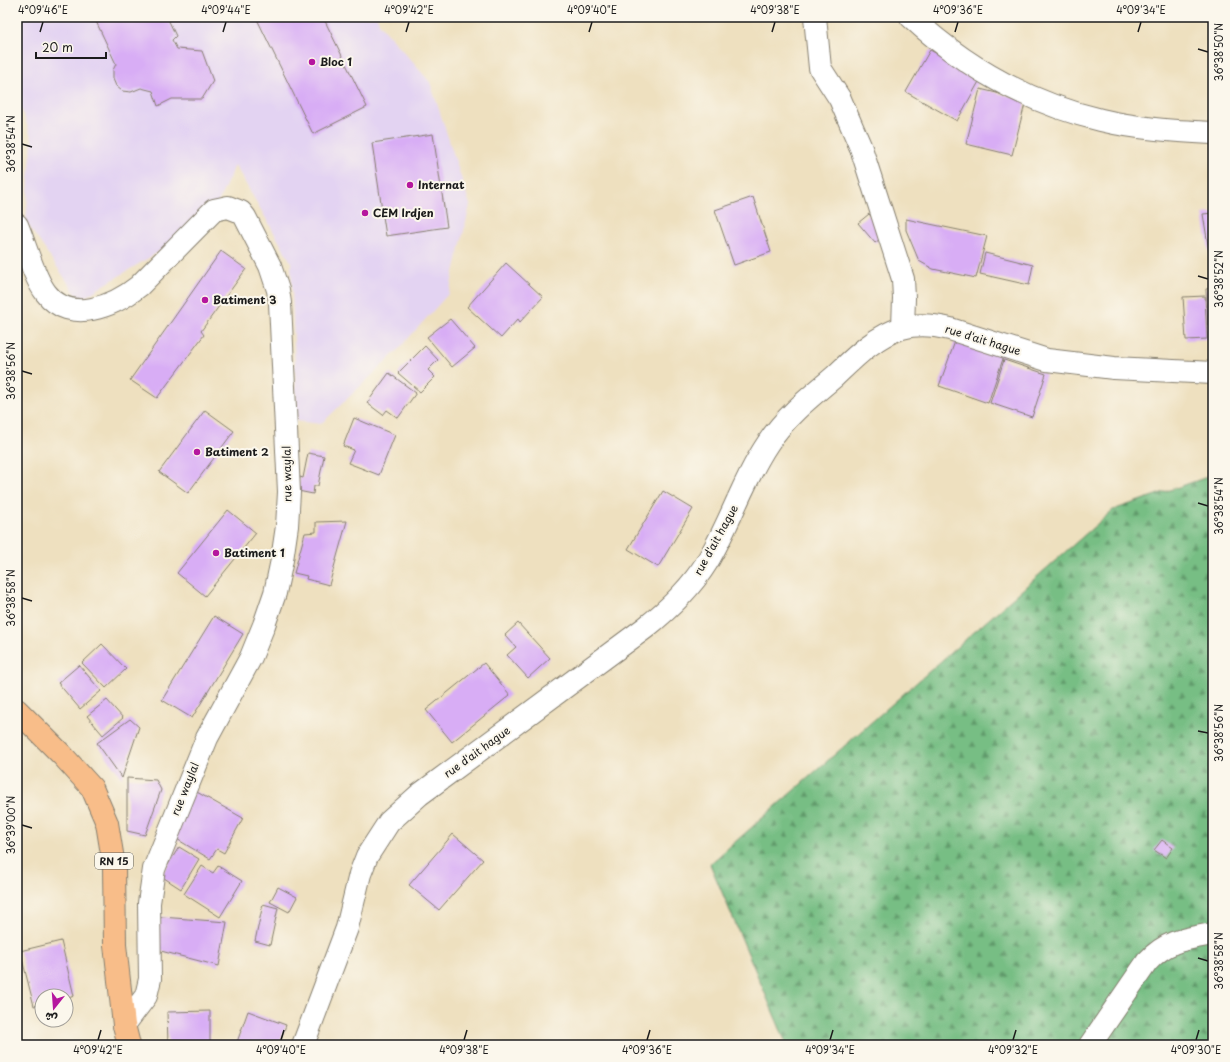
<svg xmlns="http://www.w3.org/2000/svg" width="1230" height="1062" font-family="'Playpen Sans','Playpen Sans Arabic',sans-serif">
<defs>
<pattern id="forest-firs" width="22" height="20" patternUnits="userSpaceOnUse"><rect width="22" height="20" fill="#77be84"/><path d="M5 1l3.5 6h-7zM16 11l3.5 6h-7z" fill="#619a6b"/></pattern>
</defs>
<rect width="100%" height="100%" fill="#fbf7ec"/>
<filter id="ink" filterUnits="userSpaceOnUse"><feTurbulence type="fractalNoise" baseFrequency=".025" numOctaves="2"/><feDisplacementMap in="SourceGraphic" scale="8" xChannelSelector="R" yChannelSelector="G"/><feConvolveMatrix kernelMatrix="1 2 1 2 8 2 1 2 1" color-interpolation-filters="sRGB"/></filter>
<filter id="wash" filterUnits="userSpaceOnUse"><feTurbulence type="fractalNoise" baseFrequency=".012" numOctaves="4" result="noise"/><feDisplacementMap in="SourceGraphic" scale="16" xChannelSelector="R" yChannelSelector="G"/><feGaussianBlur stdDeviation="0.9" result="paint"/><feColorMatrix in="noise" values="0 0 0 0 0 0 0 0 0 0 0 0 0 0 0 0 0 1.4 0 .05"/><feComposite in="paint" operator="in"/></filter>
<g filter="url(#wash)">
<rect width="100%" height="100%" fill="#eee0bf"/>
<path fill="#e3d3f2" d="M17,17H377L380,25L430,82L470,205L449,293L397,351L321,424L297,421L291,262L235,165L210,220L80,300L26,222L32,139L17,96Z"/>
<path fill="url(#forest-firs)" stroke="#4a6d50" d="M1213,475V1045H787L710,864L1113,510Z"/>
<g id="blocks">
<path fill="#d8adf5" d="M94,17H167L176,36L172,40L177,49L202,51L213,81L202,99H172L158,106L153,91L141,88L131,92L122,91L116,86L113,79V70L116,64Z
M256,17H323L367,107L313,134Z
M930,50L981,78L957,121L906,92Z
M980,89L1026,100L1012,155L966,144Z
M433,134L447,227L386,236L372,143Z
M753,197L771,252L734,265L715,210Z
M1213,213V251H1209L1203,214Z
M869,214L886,234L875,243L858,223Z
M906,219L987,236L976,278L933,269L919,261L906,230Z
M221,251L246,269L201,331L204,335L157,398L130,380Z
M985,253L1033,265L1029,285L980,274Z
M506,263L543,297L520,322L518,319L501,338L467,307Z
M1213,288V324L1208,325L1206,289Z
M1205,296L1207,339L1186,340L1183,297Z
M450,319L475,348L452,367L427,337Z
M958,333L1006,350L988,403L939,386Z
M425,346L438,360L428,370L435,377L420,392L398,373Z
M1004,360L1046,374L1032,417L990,403Z
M389,373L416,393L398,418L387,410L383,415L367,403Z
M205,410L234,431L188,493L159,472Z
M354,418L395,435L379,475L348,463L354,450L343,446Z
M308,453L324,456L318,486H314L313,494L298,491L300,477L303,478Z
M663,491L693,509L658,567L628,549Z
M228,510L256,533L205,596L177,573Z
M347,521L329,585L306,579L307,576L294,573L305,533L316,532V522Z
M214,616L243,634L192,718L162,700Z
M518,623L550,658L528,678L507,655L516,647L505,635Z
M102,644L126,669L106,688L82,663Z
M484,663L510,695L452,742L426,710Z
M79,665L101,691L80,709L58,683Z
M107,700L123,718L103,735L87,716Z
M130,719L139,727L122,778L97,743Z
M127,778L156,780L161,790L145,835L127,831Z
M195,791L243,818L224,853L217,849L210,859L170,835Z
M453,834L483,860L439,910L409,885Z
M1162,840L1173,848L1166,858L1154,850Z
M179,847L199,859L181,889L161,876Z
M202,866L213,873L218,866L242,881L220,917L184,894Z
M278,887L297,897L289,912L270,902Z
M263,904L278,908L270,945L255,941Z
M161,917L227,922L219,966L153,949Z
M61,941L74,996L66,999V996H42V1004L34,1006L20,951Z
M210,1011V1045H168L167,1012Z
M248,1011L286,1025L279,1045H236Z"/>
</g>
</g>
<g filter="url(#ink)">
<use href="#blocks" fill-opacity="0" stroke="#857e6e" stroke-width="1"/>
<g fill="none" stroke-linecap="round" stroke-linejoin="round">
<defs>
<path id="street" d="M815,17L820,68L840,99L861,148L903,279L904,298L903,327
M911,17C965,67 1029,103 1101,120C1138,129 1176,131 1213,133
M17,225C25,244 34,278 46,293C70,325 114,306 139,286L214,210L228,207L241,212L245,217L270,266L278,290L280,303L289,492L287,526L282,560L275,593L264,625L251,657L207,738L154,869L149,903L150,979L146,996L124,1025
M303,1045L347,928L360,874L367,856L389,822L419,795L645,628C669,609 691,588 707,562C730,524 743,480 768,443C785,417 810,397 834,377C854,358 875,336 902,328C918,323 934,325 950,329L1047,360L1114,368L1213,373
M1090,1045L1147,962C1167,940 1185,939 1213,934"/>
<path id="primary" d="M17,710L63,756L92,788L107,823L114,866L115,945L124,1025L129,1045"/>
</defs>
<use href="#street" stroke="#857e6e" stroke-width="24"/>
<use href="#primary" stroke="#857e6e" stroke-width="24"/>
<use href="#street" stroke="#fff" stroke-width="22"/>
<use href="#primary" stroke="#f8bd89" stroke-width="22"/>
</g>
</g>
<path fill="none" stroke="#1c1c1c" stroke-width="1.5" d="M40,32L43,22M223,32L226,22M406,32L409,22M589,32L592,22M772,32L775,22M955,32L958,22M1138,32L1141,22M1198,49L1208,52M22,144L32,147M1198,276L1208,279M22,371L32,374M1198,503L1208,506M22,598L32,601M1198,731L1208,733M22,825L32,828M1198,958L1208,961M98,1040L101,1030M281,1040L284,1030M464,1040L467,1030M647,1040L650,1030M830,1040L833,1030M1013,1040L1016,1030M1196,1040L1199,1030"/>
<g fill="#b5179e" stroke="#fbf7ec" stroke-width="1.5">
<circle cx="312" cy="62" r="4"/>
<circle cx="410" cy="185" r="4"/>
<circle cx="365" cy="213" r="4"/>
<circle cx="205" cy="300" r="4"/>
<circle cx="197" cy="452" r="4"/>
<circle cx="216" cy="553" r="4"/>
</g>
<g text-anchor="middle" stroke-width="4" stroke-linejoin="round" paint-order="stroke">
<rect fill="#fbf7ec" stroke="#5f5e5a" stroke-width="1" x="95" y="853" width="38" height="16" rx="3"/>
<g font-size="10" font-weight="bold" fill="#1c1c1c">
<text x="114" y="865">RN 15</text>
</g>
<g font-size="11" font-weight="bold" fill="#1c1c1c" stroke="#fbf7ec" text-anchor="start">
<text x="320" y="66">Bloc 1</text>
<text x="418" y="189">Internat</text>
<text x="373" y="217">CEM Irdjen</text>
<text x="213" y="304">Batiment 3</text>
<text x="205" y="456">Batiment 2</text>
<text x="224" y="557">Batiment 1</text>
</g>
<g font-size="11" fill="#1c1c1c" stroke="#fbf7ec">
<text transform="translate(983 340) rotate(17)" y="4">rue d'ait hague</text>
<text transform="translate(287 474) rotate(-91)" y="4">rue waylal</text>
<text transform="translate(716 540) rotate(-61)" y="4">rue d'ait hague</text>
<text transform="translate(477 752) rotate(-36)" y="4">rue d'ait hague</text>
<text transform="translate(185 789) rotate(-68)" y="4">rue waylal</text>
</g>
</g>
<rect width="1230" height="1062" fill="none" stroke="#fbf7ec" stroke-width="44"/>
<g transform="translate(54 1008) rotate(197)"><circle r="19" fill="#fbf7ec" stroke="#a29f99"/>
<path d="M0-3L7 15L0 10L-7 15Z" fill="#b5179e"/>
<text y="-6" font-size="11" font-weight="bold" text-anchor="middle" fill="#1c1c1c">ش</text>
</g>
<path d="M36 52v6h70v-6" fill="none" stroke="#1c1c1c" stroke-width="2"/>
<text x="42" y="52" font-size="12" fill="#1c1c1c" stroke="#fbf7ec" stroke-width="3" paint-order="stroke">20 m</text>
<rect x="22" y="22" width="1186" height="1018" fill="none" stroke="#1c1c1c" stroke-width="1.5"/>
<g font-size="10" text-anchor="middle" fill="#1c1c1c">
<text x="43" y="14">4°09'46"E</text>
<text x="226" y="14">4°09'44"E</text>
<text x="409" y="14">4°09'42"E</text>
<text x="592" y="14">4°09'40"E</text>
<text x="775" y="14">4°09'38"E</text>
<text x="958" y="14">4°09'36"E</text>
<text x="1141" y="14">4°09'34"E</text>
<text transform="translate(1219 52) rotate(-90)" y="4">36°38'50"N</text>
<text transform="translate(11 144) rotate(-90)" y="4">36°38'54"N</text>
<text transform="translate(1219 279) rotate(-90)" y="4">36°38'52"N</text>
<text transform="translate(11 371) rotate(-90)" y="4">36°38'56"N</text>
<text transform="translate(1219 506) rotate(-90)" y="4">36°38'54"N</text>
<text transform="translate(11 598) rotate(-90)" y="4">36°38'58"N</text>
<text transform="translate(1219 733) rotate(-90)" y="4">36°38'56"N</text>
<text transform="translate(11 825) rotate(-90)" y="4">36°39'00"N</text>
<text transform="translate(1219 961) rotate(-90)" y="4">36°38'58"N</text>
<text x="98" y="1054">4°09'42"E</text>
<text x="281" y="1054">4°09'40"E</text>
<text x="464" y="1054">4°09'38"E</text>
<text x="647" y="1054">4°09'36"E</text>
<text x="830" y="1054">4°09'34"E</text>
<text x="1013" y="1054">4°09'32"E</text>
<text x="1196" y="1054">4°09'30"E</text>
</g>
</svg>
